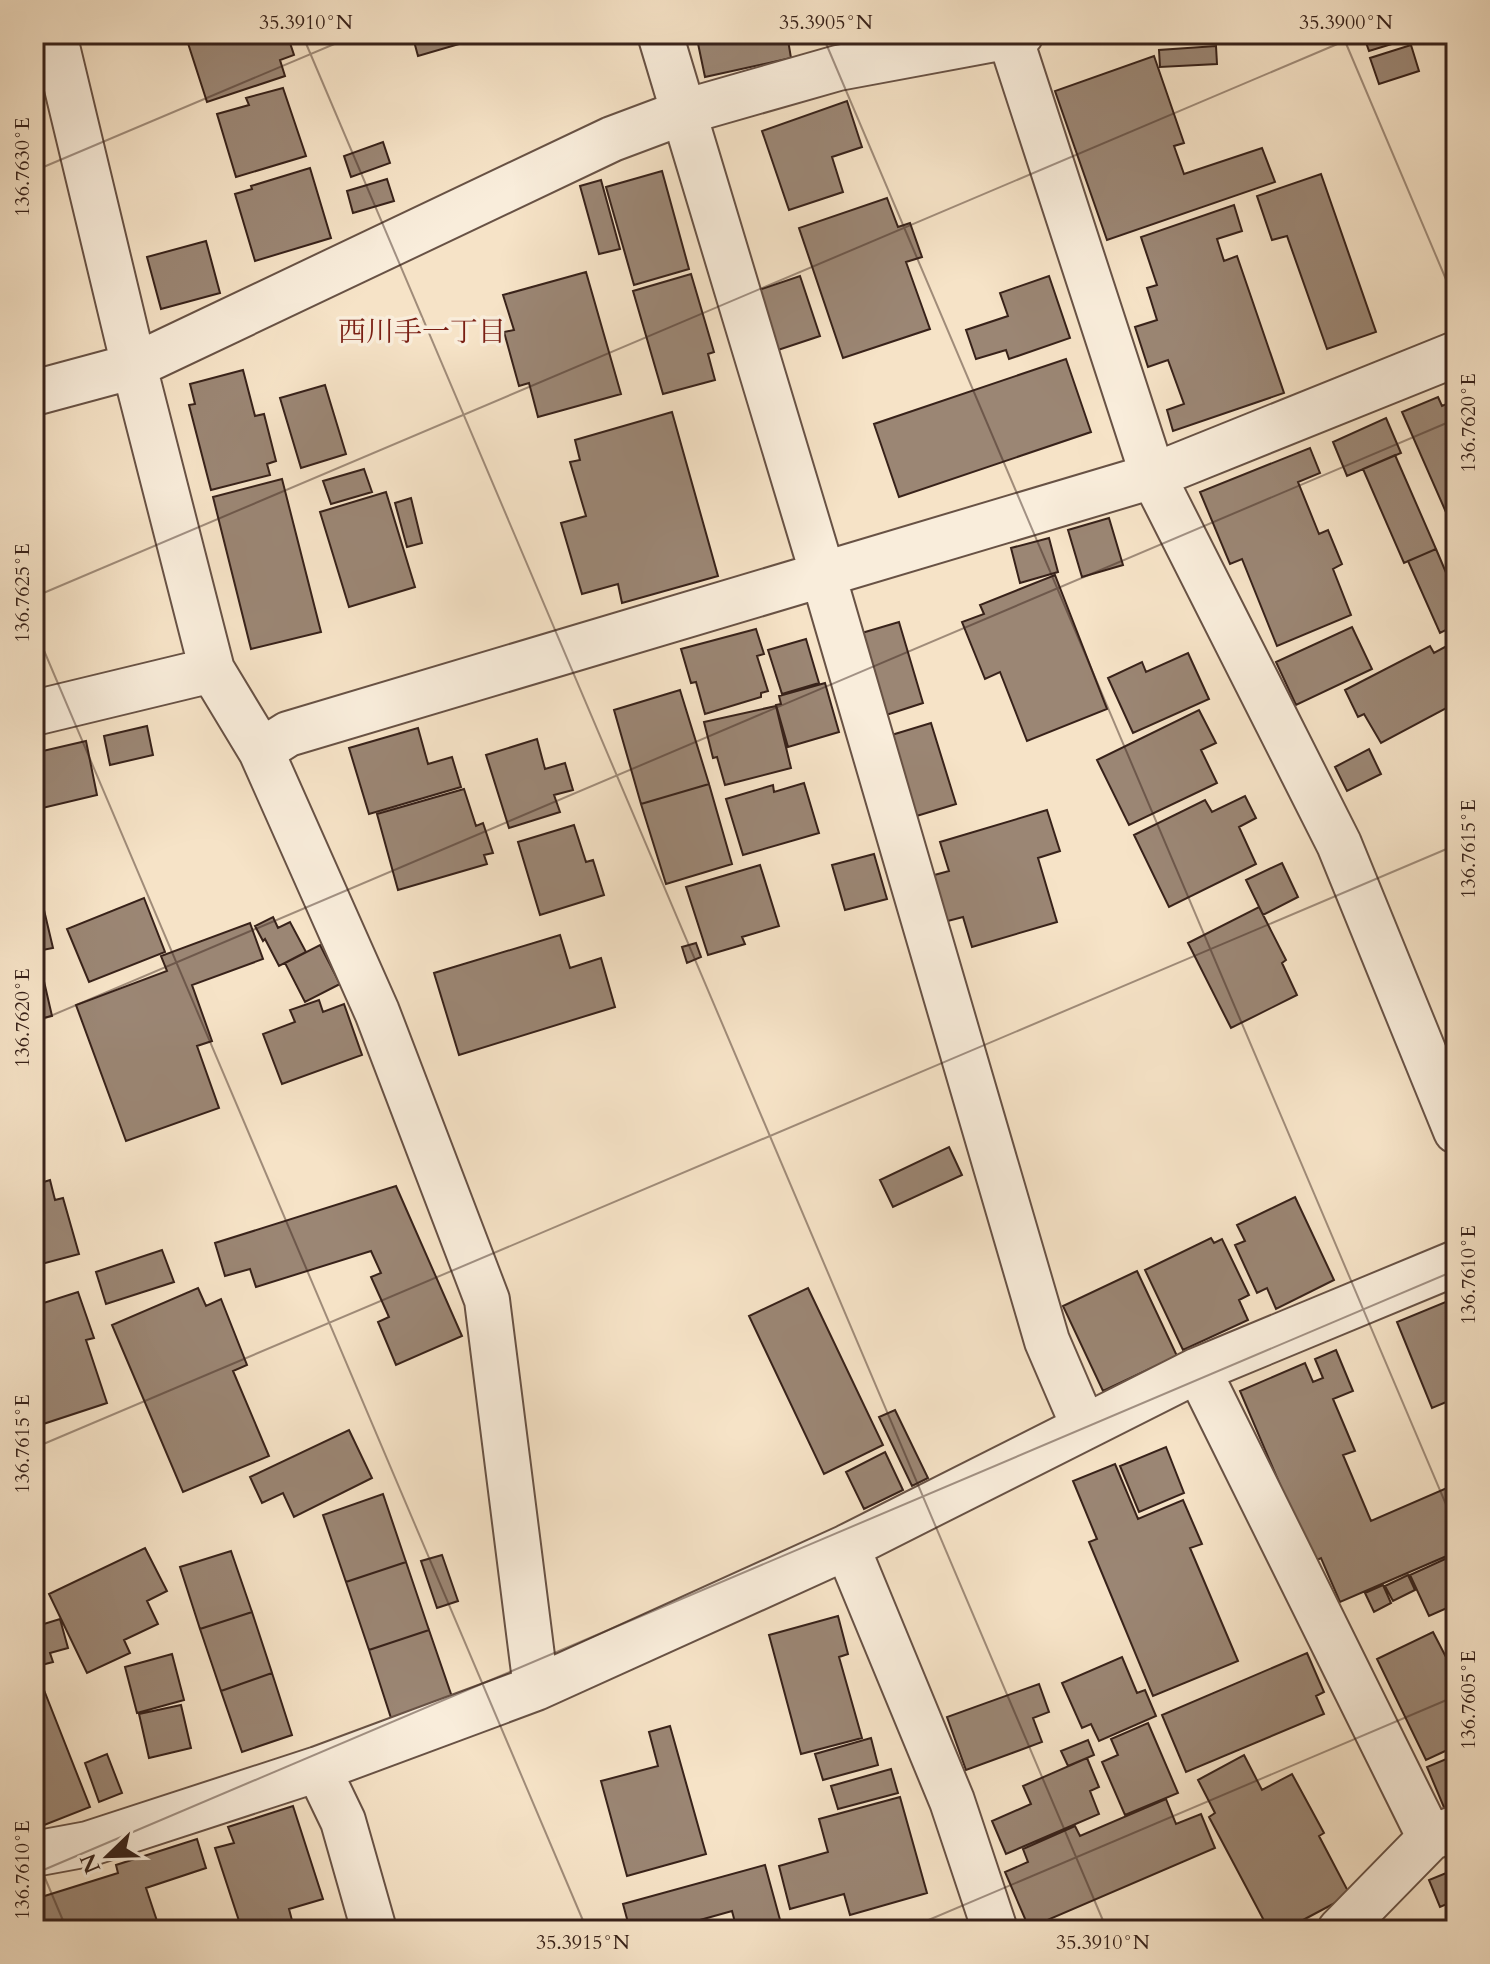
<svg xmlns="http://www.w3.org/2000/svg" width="1490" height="1964" font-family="Cardo,'Noto Serif JP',serif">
<rect width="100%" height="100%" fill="#f6e3c7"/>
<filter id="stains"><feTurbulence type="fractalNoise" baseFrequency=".0025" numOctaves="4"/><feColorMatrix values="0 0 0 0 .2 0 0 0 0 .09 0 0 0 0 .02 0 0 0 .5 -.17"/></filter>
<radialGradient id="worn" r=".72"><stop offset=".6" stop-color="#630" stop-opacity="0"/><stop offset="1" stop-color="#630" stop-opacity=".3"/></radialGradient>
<path fill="#9b8674" stroke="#38221a" stroke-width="2" d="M185,34H287L294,55L280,60L285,76L207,102Z
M412,34H489L490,35L418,56Z
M696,34H787L791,58L705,77Z
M1363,34H1407L1408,39L1369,51Z
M1411,45L1419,71L1379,84L1370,58Z
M1216,46L1217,64L1160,67L1159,50Z
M1154,56L1184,143L1174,146L1184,174L1262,148L1275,182L1107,240L1055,91Z
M283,88L306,156L236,177L217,114L249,105L246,98Z
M847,101L862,147L832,157L843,192L789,210L762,131Z
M383,142L390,163L351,177L344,156Z
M310,168L331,238L255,261L235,194L252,189L251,186Z
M662,171L689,269L634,285L606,187Z
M1321,174L1376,332L1327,349L1287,236L1272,240L1257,196Z
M387,179L394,201L353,213L347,191Z
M601,180L620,249L599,254L580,186Z
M887,198L898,227L910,223L922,257L906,262L930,329L843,358L799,228Z
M1234,205L1242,231L1217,239L1224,261L1237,256L1284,393L1173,431L1167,410L1184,404L1168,360L1148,367L1135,327L1157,320L1147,288L1157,285L1141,237Z
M206,241L220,293L161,309L147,257Z
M586,272L621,394L538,417L529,383L519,386L504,332L514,330L503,295Z
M691,274L714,352L708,354L715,380L663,394L633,291Z
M800,276L820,336L775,351L756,291Z
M1049,276L1070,338L1009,359L1006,350L976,359L966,330L1008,316L1000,293Z
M1066,359L1091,432L899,497L874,424Z
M243,370L255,416L264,414L276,461L267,464L270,475L211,490L189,405L195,404L190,384Z
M325,385L346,454L301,468L280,398Z
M1438,397L1442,406L1456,400V535L1402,412Z
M672,412L718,576L622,603L618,584L582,594L561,523L586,516L570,462L580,460L575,440Z
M1386,418L1401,453L1347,476L1333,442Z
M1310,448L1320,473L1298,482L1319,534L1328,530L1342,564L1333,569L1351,615L1277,646L1242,559L1230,564L1200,492Z
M1395,455L1436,549L1404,563L1363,469Z
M364,469L372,492L331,504L323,481Z
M282,479L321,632L251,649L213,497Z
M386,492L415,587L349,607L320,512Z
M411,498L422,543L407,547L395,503Z
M1109,518L1123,565L1082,577L1068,530Z
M1049,538L1058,572L1020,583L1011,548Z
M1436,549L1456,596V625L1440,633L1408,561Z
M1055,575L1107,709L1027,741L1000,672L985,679L962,622L984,614L980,605Z
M899,622L923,703L880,717L855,635Z
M1352,627L1372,669L1296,705L1276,662Z
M756,629L764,654L757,656L768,691L761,693V697L705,714L696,682L691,683L681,649Z
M806,639L819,683L782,694L768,650Z
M1456,641V703L1381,743L1364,714L1358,717L1345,690L1430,646L1434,653Z
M1188,653L1209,699L1133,733L1108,678L1142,662L1146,672Z
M825,683L839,732L788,747L776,705L781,704L779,696Z
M680,690L709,784L641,804L614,710Z
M776,706L791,768L725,785L717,757L713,758L704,722Z
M1199,710L1216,743L1201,750L1217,783L1129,825L1097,760Z
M931,723L956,804L910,818L885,737Z
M147,726L153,755L110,765L104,736Z
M418,728L428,764L452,757L461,787L369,814L349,748Z
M537,739L545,769L565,763L573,790L554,795L560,812L509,828L486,755Z
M86,741L97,795L34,810V753Z
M1369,749L1381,774L1347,791L1335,767Z
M804,783L819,833L743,855L726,799L773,785L774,792Z
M709,784L732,864L666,884L641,804Z
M464,789L476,826L483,823L493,853L484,855L487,864L398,890L377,814Z
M1245,796L1256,818L1239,827L1256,864L1169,907L1134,835L1205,800L1212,812Z
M1047,810L1060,851L1038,858L1057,922L972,947L963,917L940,923L927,877L949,871L940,842Z
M574,825L586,862L593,860L604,895L540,915L518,842Z
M874,854L887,899L845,910L832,865Z
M1282,863L1298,897L1263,915L1246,880Z
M760,865L779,926L742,937L745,944L708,955L686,887Z
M144,898L165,952L89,982L67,929Z
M1259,907L1286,960L1282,963L1297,995L1231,1028L1188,943Z
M44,910L53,948L37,951L52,1016L34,1020V912Z
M273,917L278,928L290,922L306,952L279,966L265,939L263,941L255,926Z
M250,923L263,959L192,985L212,1041L197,1046L219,1108L126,1141L76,1005L167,971L161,956Z
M560,935L570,968L601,958L615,1007L459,1055L434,973Z
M696,943L701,957L687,963L682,947Z
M320,945L340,984L305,1002L285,963Z
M319,1000L323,1012L344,1004L362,1055L282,1084L263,1034L295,1022L290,1010Z
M949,1147L962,1175L893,1207L880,1180Z
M50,1180L55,1200L63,1198L79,1254L34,1266V1185Z
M396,1186L462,1336L396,1365L378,1322L389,1317L371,1277L381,1273L371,1251L256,1287L250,1269L225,1276L215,1243Z
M1295,1197L1334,1280L1276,1309L1267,1288L1257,1293L1235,1245L1245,1241L1237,1225Z
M1211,1238L1214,1243L1222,1239L1249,1295L1239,1300L1248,1320L1183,1350L1145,1270Z
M162,1250L174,1282L106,1304L96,1272Z
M1137,1271L1177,1356L1103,1391L1063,1306Z
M198,1288L206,1306L221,1299L247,1365L233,1371L269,1456L183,1492L112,1325Z
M808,1288L883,1445L824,1474L749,1316Z
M78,1292L94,1338L86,1340L107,1403L34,1427V1306Z
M1448,1301L1456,1320V1398L1432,1408L1397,1322Z
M1336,1350L1353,1391L1333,1399L1355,1451L1343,1455L1371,1521L1456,1484V1552L1340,1602L1321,1558L1313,1562L1240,1391L1305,1363L1313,1382L1323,1378L1315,1359Z
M895,1410L928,1478L912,1486L879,1417Z
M349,1430L372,1478L294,1517L283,1493L262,1503L250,1477Z
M1166,1447L1184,1493L1139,1512L1120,1466Z
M885,1452L903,1490L864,1509L846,1472Z
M1115,1464L1138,1519L1183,1500L1202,1544L1190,1548L1238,1661L1153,1696L1089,1542L1097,1539L1073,1481Z
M383,1494L406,1562L346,1582L323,1515Z
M145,1548L167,1591L147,1601L158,1624L124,1640L130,1653L87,1673L49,1594Z
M231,1551L252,1612L200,1629L180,1567Z
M1456,1554V1604L1429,1616L1410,1575Z
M442,1555L458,1601L437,1608L421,1561Z
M406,1562L429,1630L369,1650L346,1582Z
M1408,1575L1415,1590L1393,1601L1385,1586Z
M1383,1585L1391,1603L1374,1612L1365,1593Z
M252,1612L272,1673L221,1691L200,1629Z
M838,1616L848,1654L839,1657L862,1738L801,1754L769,1635Z
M60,1619L68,1648L50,1653L53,1662L34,1667V1627Z
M429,1630L452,1697L391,1718L369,1650Z
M1433,1632L1447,1659L1455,1656L1456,1657V1746L1426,1760L1377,1659Z
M1307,1653L1324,1692L1316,1696L1324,1714L1186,1772L1162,1715Z
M172,1654L184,1700L137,1713L125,1667Z
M1122,1657L1137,1693L1145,1690L1156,1716L1099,1741L1091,1724L1082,1728L1062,1683Z
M272,1673L292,1735L242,1752L221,1691Z
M1039,1684L1049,1712L1033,1718L1042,1742L966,1770L947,1717Z
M42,1685L90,1807L34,1829V1688Z
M181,1705L191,1748L149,1758L139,1714Z
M1148,1723L1178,1793L1125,1815L1102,1762L1118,1755L1111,1739Z
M670,1726L706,1854L627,1876L601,1781L658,1766L649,1732Z
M871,1738L878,1765L823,1780L815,1754Z
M1088,1740L1094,1755L1068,1766L1061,1751Z
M107,1754L122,1793L99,1802L85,1763Z
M1244,1755L1262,1790L1292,1774L1324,1833L1319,1836L1350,1895L1303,1920L1309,1930H1269L1209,1817L1215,1813L1198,1780Z
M1456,1755V1814L1448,1817L1427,1767Z
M1087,1758L1099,1787L1090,1791L1099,1814L1006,1854L992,1821L1031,1804L1023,1786Z
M891,1769L898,1793L838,1809L831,1786Z
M900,1797L927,1893L850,1915L844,1894L790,1909L779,1866L828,1852L819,1819Z
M1166,1799L1176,1824L1201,1814L1215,1848L1029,1928L1005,1872L1028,1862L1023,1849L1075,1826L1080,1836Z
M293,1806L323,1899L289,1909L293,1924L274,1930H242L215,1848L234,1843L228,1827Z
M197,1839L206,1868L146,1888L160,1930H39L36,1923L42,1922L35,1899L118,1873L116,1865Z
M765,1865L782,1927L773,1930H737L732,1911L700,1920L703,1930H630L623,1904Z
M1456,1869V1900L1440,1907L1429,1880Z"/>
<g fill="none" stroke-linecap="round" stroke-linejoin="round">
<defs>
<path id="street" d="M54,34L134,366L212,670L261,751L377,1012L487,1300L536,1688
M660,34L823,575L1047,1341L1084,1427
M1009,34L1153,476L1339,844L1456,1131
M34,393L134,366L612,139L684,112L838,68L1021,34
M34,713L212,670
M261,751L288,734L1153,476L1456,354
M1198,1370L1430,1838
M847,1547L952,1801L995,1930
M318,1769L343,1821L374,1930
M34,1854L88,1844L318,1769L536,1688L847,1547L1198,1370L1456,1263
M1340,1930L1430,1838L1456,1828"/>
</defs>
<use href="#street" stroke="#685245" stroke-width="48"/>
<use href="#street" stroke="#f9eddb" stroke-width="44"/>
</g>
<path fill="none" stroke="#38221a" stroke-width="2" stroke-opacity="0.45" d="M302,34L1107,1930M822,34L1456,1528M1342,34L1456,303M34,171L358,34M34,597L1361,34M34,627L587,1930M34,1023L1456,419M34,1448L1456,845M34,1852L67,1930M34,1874L1456,1270M905,1930L1456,1696"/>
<g text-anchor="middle" stroke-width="7" stroke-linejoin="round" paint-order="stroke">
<g font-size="28" fill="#7a1f14" stroke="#f9eddb">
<text x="422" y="341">西川手一丁目</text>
</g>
</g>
<rect width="1490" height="1964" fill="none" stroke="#f6e3c7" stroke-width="88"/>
<g transform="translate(108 1856) rotate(247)" stroke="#f9eddb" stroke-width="6" paint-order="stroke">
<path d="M0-6L14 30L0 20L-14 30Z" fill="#38221a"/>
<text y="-12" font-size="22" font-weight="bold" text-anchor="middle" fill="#38221a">N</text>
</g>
<rect x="44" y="44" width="1402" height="1876" fill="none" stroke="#38221a" stroke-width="3"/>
<g font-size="20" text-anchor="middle" fill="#38221a">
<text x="306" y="29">35.3910°N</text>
<text x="826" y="29">35.3905°N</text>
<text x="1346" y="29">35.3900°N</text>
<text transform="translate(22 167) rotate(-90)" y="7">136.7630°E</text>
<text transform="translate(1468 423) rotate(-90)" y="7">136.7620°E</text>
<text transform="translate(22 593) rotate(-90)" y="7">136.7625°E</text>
<text transform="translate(1468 849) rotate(-90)" y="7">136.7615°E</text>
<text transform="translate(22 1018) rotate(-90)" y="7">136.7620°E</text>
<text transform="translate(1468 1275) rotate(-90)" y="7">136.7610°E</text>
<text transform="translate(22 1444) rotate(-90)" y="7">136.7615°E</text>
<text transform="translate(1468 1700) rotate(-90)" y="7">136.7605°E</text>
<text transform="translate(22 1870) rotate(-90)" y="7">136.7610°E</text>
<text x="583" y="1949">35.3915°N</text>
<text x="1103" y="1949">35.3910°N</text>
</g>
<rect width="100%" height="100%" filter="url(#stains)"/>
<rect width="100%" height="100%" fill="url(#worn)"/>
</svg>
